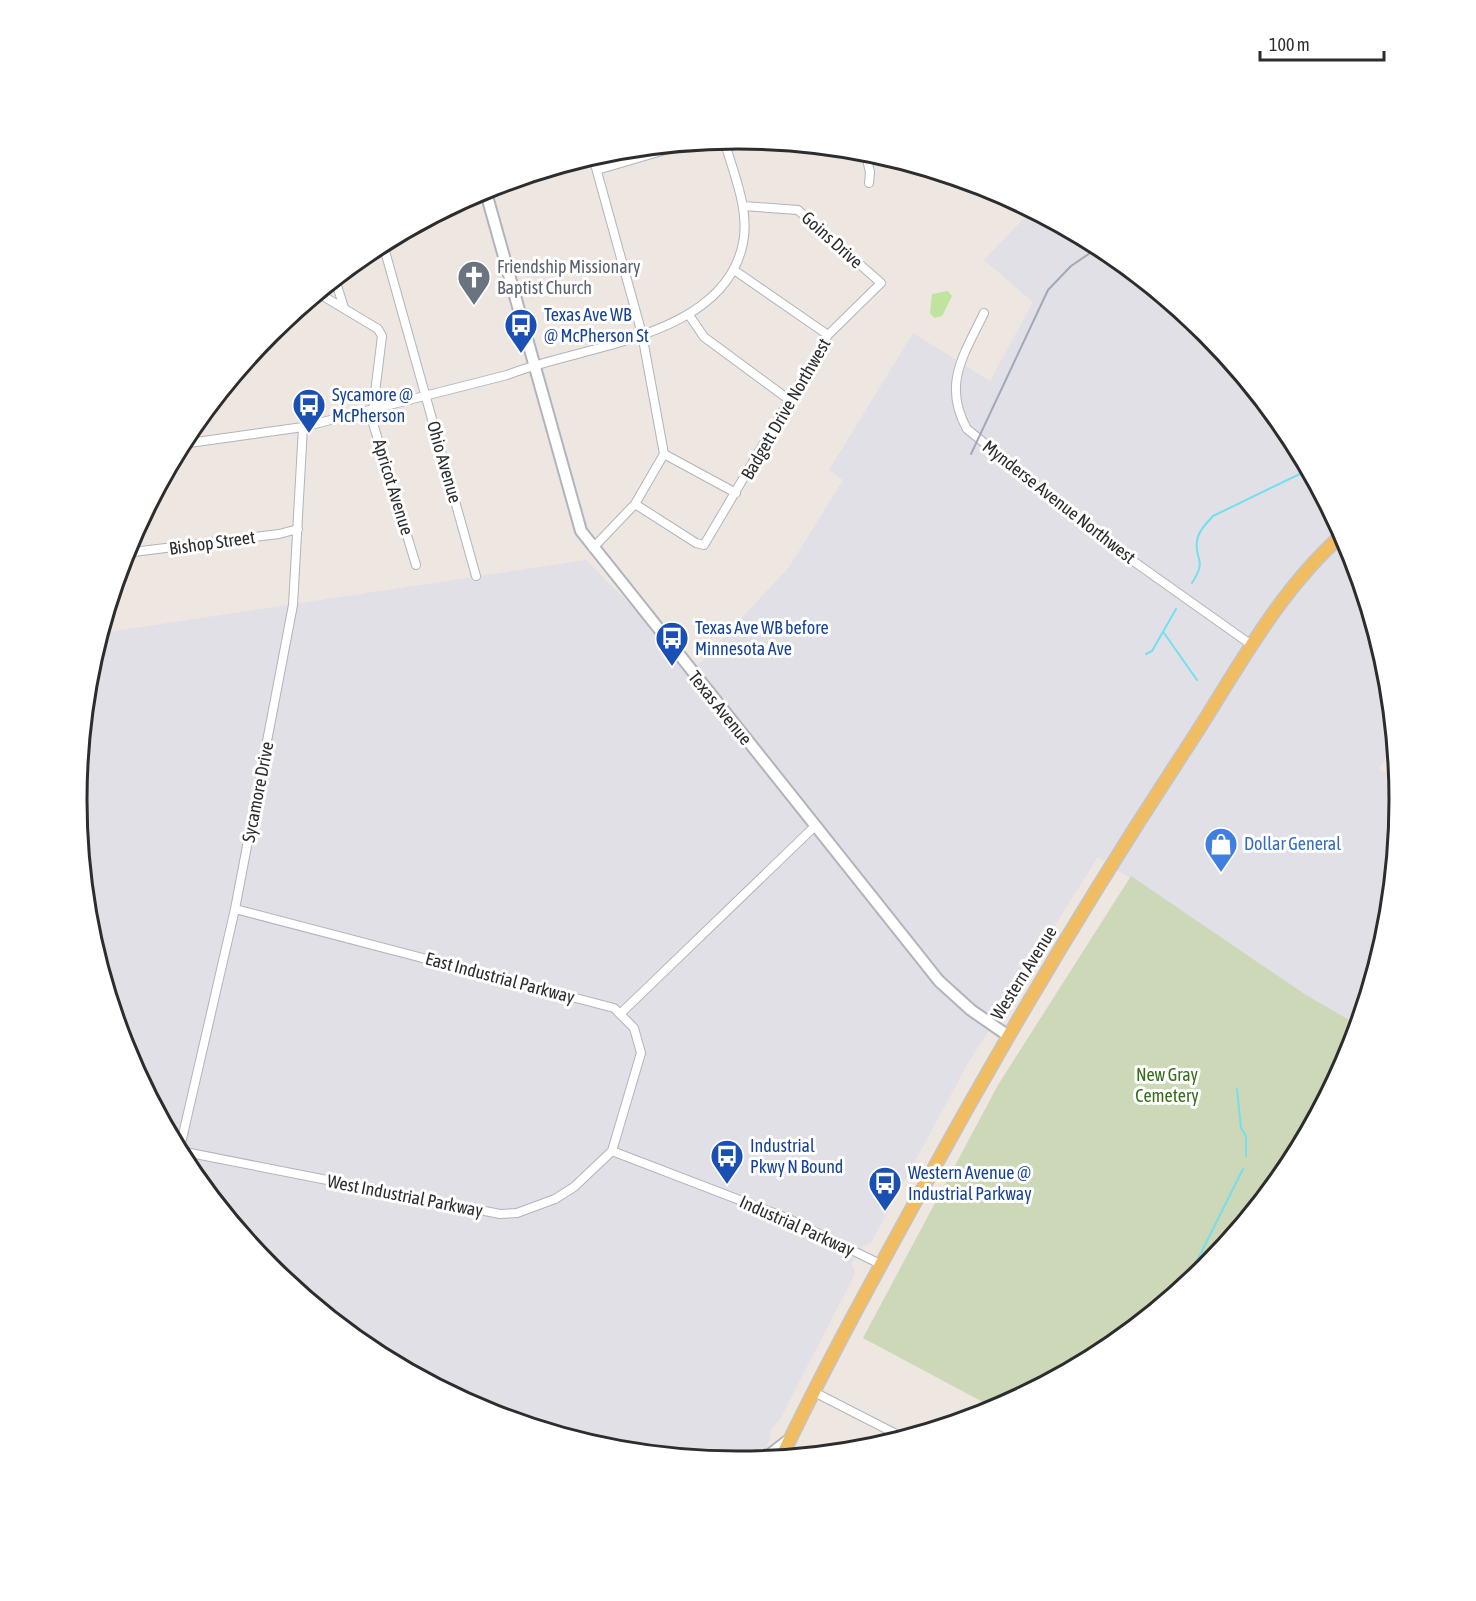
<svg xmlns="http://www.w3.org/2000/svg" width="1476" height="1601" font-family="'Asap Condensed',sans-serif">
<rect width="100%" height="100%" fill="#eee6e0"/>
<path fill="#e1e0e7" d="M1026,208L1106,251L1206,333L1288,433L1349,548L1387,672L1394,745L1379,769L1397,780L1399,801L1387,930L1358,1025L1306,995L1098,857L967,1065L871,1243L862,1247L852,1264L855,1274L780,1419L771,1429L770,1440L759,1460L738,1462L609,1449L485,1412L370,1350L270,1268L188,1168L127,1053L89,929L77,800L89,671L101,633L586,560L694,669L789,567L843,480L829,470L913,333L990,381L1033,302L984,260L1027,215Z"/>
<path fill="#bfe49e" d="M948,291L952,296L942,316L934,318L930,313L932,294Z"/>
<path fill="#ccd8b7" d="M1131,876L1306,995L1358,1025L1349,1054L1288,1168L1206,1268L1105,1351L996,1409L863,1338L998,1085Z"/>
<g fill="none" stroke-linecap="round" stroke-linejoin="round">
<path stroke="#75deef" stroke-width="2" d="M1192,583C1208,558 1194,561 1197,541C1198,531 1207,523 1213,516L1308,470
M1164,633L1197,680
M1146,654L1152,651L1176,609
M1237,1089L1241,1128L1246,1136V1156
M1176,1293L1196,1263L1243,1169"/>
<defs>
<path id="street" d="M865,151L870,172L869,183
M593,157L642,334L664,454L635,504L593,548
M597,170L686,144
M383,244L476,576
M734,270L828,335
M335,279L344,308
M318,293L378,329L382,336L373,409
M984,313C964,355 942,384 967,429L1112,546L1253,646
M689,315L704,337L788,399
M369,410L416,565
M182,444L303,427L507,375C581,345 724,339 743,243C750,210 733,172 724,140
M664,454L736,493
M635,504L696,543L704,545L828,335L881,283L798,210L743,206
M125,553L279,534L298,529
M620,1014L814,827
M180,1151L500,1214L517,1213L555,1199L574,1187L612,1151L641,1053L634,1028L614,1008L235,909
M612,1151L789,1219L880,1264
M179,1152L235,909L293,605L303,427
M814,1392L904,1438"/>
<path id="secondary" d="M485,189L581,531L939,981L971,1010L1007,1035
M764,1459L790,1439"/>
<path id="primary" d="M781,1458C825,1366 874,1277 923,1188C1005,1038 1092,892 1186,749C1234,676 1276,593 1342,535"/>
</defs>
<use href="#street" stroke="#b0b4bd" stroke-width="10"/>
<use href="#secondary" stroke="#b0b4bd" stroke-width="14"/>
<use href="#primary" stroke="#c4c4c4" stroke-width="15"/>
<use href="#street" stroke="#fff" stroke-width="8"/>
<use href="#secondary" stroke="#fff" stroke-width="10"/>
<use href="#primary" stroke="#f1bd63" stroke-width="12"/>
<path stroke="#a2a8b7" stroke-width="2" d="M971,454L1048,290L1071,266L1099,247"/>
</g>
<defs>
<symbol id="church-pin" viewBox="-11 -11 22 30"><path d="M0 17L-7.5 6A9.5 9.5 0 1 1 7.5 6Z" fill="#6b7280" stroke="#fff"/><path d="M-1.2-6h2.4v3.5h3.3v2.4h-3.3V6h-2.4V-.1h-3.3v-2.4h3.3Z" fill="#fff"/></symbol>
<symbol id="bus-pin" viewBox="-11 -11 22 30"><path d="M0 17L-7.5 6A9.5 9.5 0 1 1 7.5 6Z" fill="#1a4fb4" stroke="#fff"/><path d="M-5-6H5V4H4V6H2V4H-2V6H-4V4H-5ZM-3.5-4V0h7V-4ZM-3.5 1.2v1.5H-2V1.2ZM2 1.2v1.5H3.5V1.2Z" fill="#fff"/></symbol>
<symbol id="shop-pin" viewBox="-11 -11 22 30"><path d="M0 17L-7.5 6A9.5 9.5 0 1 1 7.5 6Z" fill="#3f7fe0" stroke="#fff"/><path d="M-5-2.5h2.3a2.7 3.5 0 0 1 5.4 0H5L5.5 6h-11ZM-1.5-2.5h3a1.5 2.3 0 0 0-3 0Z" fill="#fff"/></symbol>
</defs>
<g fill-rule="evenodd">
<use href="#church-pin" x="455" y="258" width="38" height="52"/>
<use href="#bus-pin" x="502" y="306" width="38" height="52"/>
<use href="#bus-pin" x="290" y="386" width="38" height="52"/>
<use href="#bus-pin" x="653" y="619" width="38" height="52"/>
<use href="#shop-pin" x="1202" y="825" width="38" height="52"/>
<use href="#bus-pin" x="708" y="1137" width="38" height="52"/>
<use href="#bus-pin" x="866" y="1164" width="38" height="52"/>
</g>
<g text-anchor="middle" stroke-width="6" stroke-linejoin="round" paint-order="stroke">
<g font-size="18" fill="#2d2d2d" stroke="#fff">
<text transform="translate(832 240) rotate(42)" y="6">Goins Drive</text>
<text transform="translate(786 409) rotate(-60)" y="6">Badgett Drive Northwest</text>
<text transform="translate(444 462) rotate(74)" y="6">Ohio Avenue</text>
<text transform="translate(393 487) rotate(73)" y="6">Apricot Avenue</text>
<text transform="translate(1059 502) rotate(38)" y="6">Mynderse Avenue Northwest</text>
<text transform="translate(212 543) rotate(-8)" y="6">Bishop Street</text>
<text transform="translate(720 708) rotate(51)" y="6">Texas Avenue</text>
<text transform="translate(258 792) rotate(-79)" y="6">Sycamore Drive</text>
<text transform="translate(1024 973) rotate(-58)" y="6">Western Avenue</text>
<text transform="translate(500 978) rotate(15)" y="6">East Industrial Parkway</text>
<text transform="translate(405 1196) rotate(11)" y="6">West Industrial Parkway</text>
<text transform="translate(797 1226) rotate(24)" y="6">Industrial Parkway</text>
</g>
<g font-size="18" fill="#5b616d" stroke="#fff" text-anchor="start">
<text x="497" y="273">Friendship Missionary<tspan x="497" dy="21">Baptist Church</tspan></text>
</g>
<g font-size="18" fill="#164399" stroke="#fff" text-anchor="start">
<text x="544" y="321">Texas Ave WB<tspan x="544" dy="21">@ McPherson St</tspan></text>
<text x="332" y="401">Sycamore @<tspan x="332" dy="21">McPherson</tspan></text>
<text x="695" y="634">Texas Ave WB before<tspan x="695" dy="21">Minnesota Ave</tspan></text>
<text x="750" y="1152">Industrial<tspan x="750" dy="21">Pkwy N Bound</tspan></text>
<text x="908" y="1179">Western Avenue @<tspan x="908" dy="21">Industrial Parkway</tspan></text>
</g>
<g font-size="18" fill="#366cbe" stroke="#fff" text-anchor="start">
<text x="1244" y="850">Dollar General</text>
</g>
<g font-size="18" fill="#376c1b" stroke="#fff">
<text x="1167" y="1081">New Gray<tspan x="1167" dy="21">Cemetery</tspan></text>
</g>
</g>
<path d="M0 0H1476V1601H0ZM87 800a651 651 0 1 1 1302 0a651 651 0 1 1-1302 0Z" fill="#fff" fill-rule="evenodd"/>
<path fill="none" stroke="#2d2d2d" stroke-width="3" d="M87 800a651 651 0 1 1 1302 0a651 651 0 1 1-1302 0Z"/>
<path d="M1260 51v9h124v-9" fill="none" stroke="#2d2d2d" stroke-width="3"/>
<text x="1269" y="51" font-size="18" fill="#2d2d2d" stroke="#ffffff" stroke-width="4.5" paint-order="stroke">100 m</text>
</svg>
